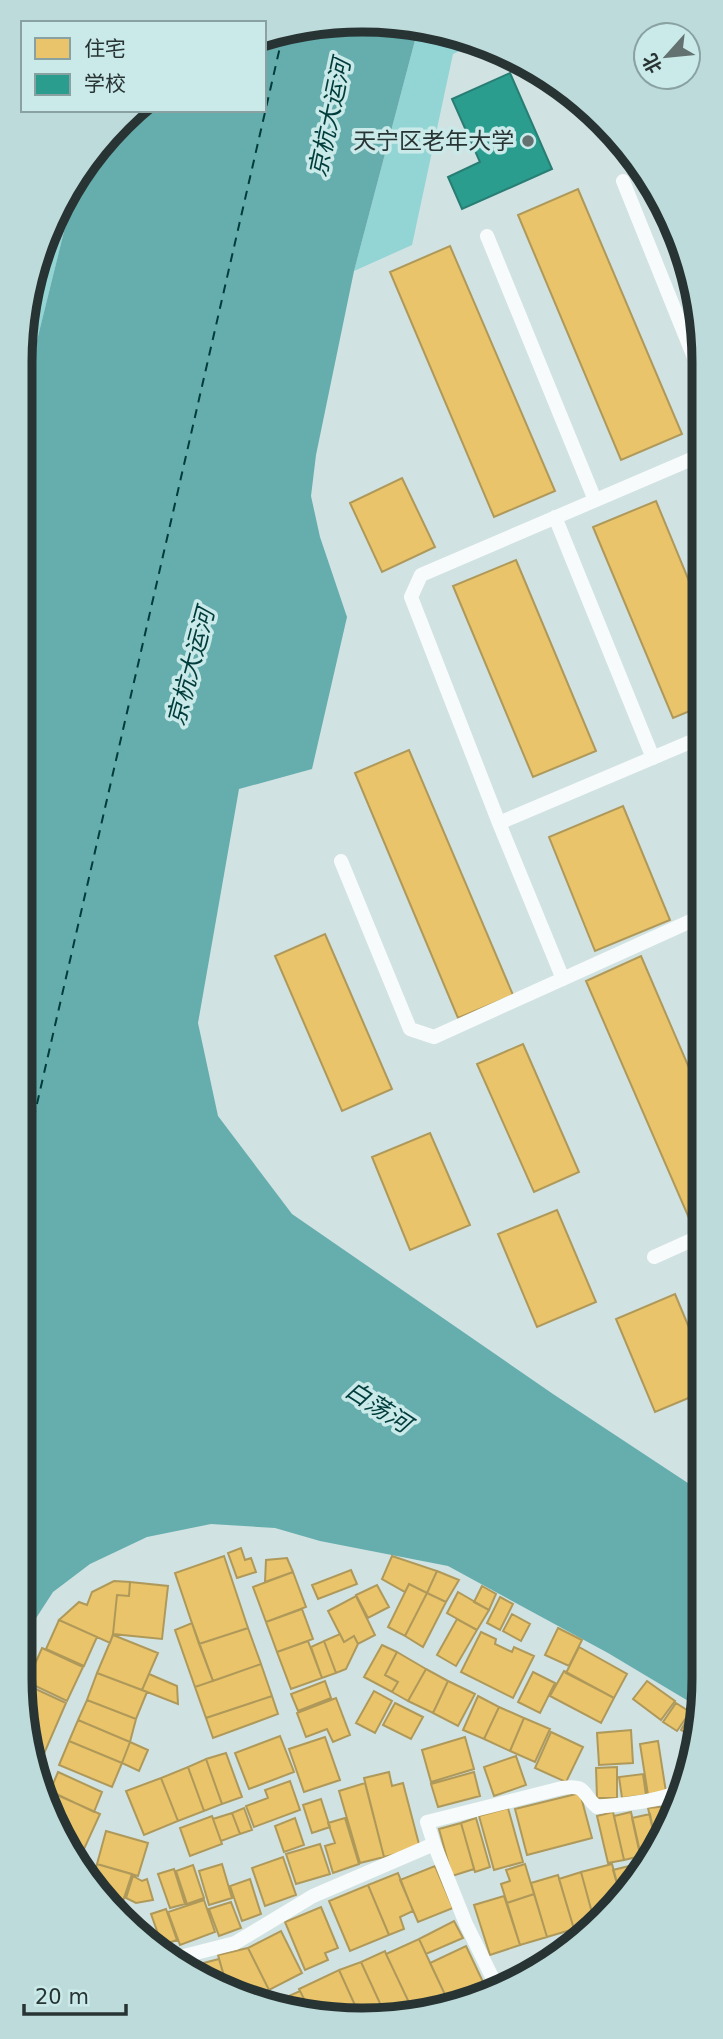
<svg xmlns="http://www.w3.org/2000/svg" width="723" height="2039" font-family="'DejaVu Sans','Noto Sans SC',sans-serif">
<rect width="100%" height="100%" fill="#d1e2e2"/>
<path fill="#93d4d4" d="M418,29L450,31L478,42L453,54L412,245L354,271Z
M77,179L19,413V361L31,273Z"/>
<path fill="#81cfcf" d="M57,221L19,371L31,273Z"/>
<path fill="#66adad" d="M316,22L418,29L354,271L316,455L311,496L320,537L347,617L312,769L239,789L198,1023L218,1116L292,1214L553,1394L703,1493L704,1677L700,1708L608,1653L448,1566L320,1541L275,1528L211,1524L147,1537L90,1564L53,1592L27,1632L19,1648V413L77,179L90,153L139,110H264V40Z"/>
<path fill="#e9c46a" stroke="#af995a" stroke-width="2" d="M578,189L682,434L621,460L518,215Z
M450,246L555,491L494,517L390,272Z
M402,478L435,547L382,572L350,503Z
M656,501L701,610L702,706L673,718L593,527Z
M516,560L596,751L533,777L453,586Z
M409,750L513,995L458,1018L355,773Z
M623,806L670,920L595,951L549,837Z
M325,934L392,1089L342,1111L275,956Z
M641,956L702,1098L703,1220L692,1225L586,981Z
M523,1044L579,1172L534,1192L477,1064Z
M430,1133L470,1225L410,1250L372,1157Z
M557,1210L596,1302L537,1327L498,1234Z
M675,1294L703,1361V1392L655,1412L616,1319Z
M703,1412V1450L689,1418Z
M241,1548L245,1560L251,1558L256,1572L237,1578L228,1553Z
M224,1556L248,1628L199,1644L175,1573Z
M392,1556L437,1571L427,1593L409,1584L405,1592L382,1579Z
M287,1558L293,1572L265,1582L266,1560Z
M351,1570L357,1584L318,1599L312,1585Z
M437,1571L459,1580L446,1602L427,1593Z
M293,1572L306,1607L266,1622L253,1587Z
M114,1581L130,1582L129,1596L117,1595L113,1634L110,1643L59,1620L79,1602L87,1605L92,1592Z
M130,1582L168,1586L162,1639L113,1634L117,1595L129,1596Z
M409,1584L427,1593L405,1636L388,1627Z
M377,1585L389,1607L368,1618L356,1595Z
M482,1586L496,1594L489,1610L474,1602Z
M458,1592L489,1610L477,1630L447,1613Z
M427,1593L446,1602L423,1647L405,1636Z
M356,1596L375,1635L358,1644L354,1636L344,1642L328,1611Z
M500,1597L513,1604L500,1630L487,1623Z
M302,1609L313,1639L277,1652L266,1622Z
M512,1614L530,1624L521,1641L503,1631Z
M457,1619L477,1630L456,1666L437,1655Z
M59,1620L97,1637L84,1666L46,1649Z
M192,1623L213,1681L195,1687L175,1630Z
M248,1628L261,1664L213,1681L199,1644Z
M558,1628L582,1640L569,1666L545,1655Z
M481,1632L496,1639L495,1644L512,1652L514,1647L534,1656L513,1698L461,1672Z
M340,1634L344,1642L354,1636L358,1644L346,1669L336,1673L324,1641Z
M113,1635L158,1653L142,1690L97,1673Z
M308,1641L322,1678L291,1689L277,1652Z
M324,1641L336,1673L322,1678L311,1647Z
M382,1645L397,1652L385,1675L398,1682L392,1692L364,1677Z
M579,1647L627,1674L614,1698L566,1673Z
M42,1648L83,1667L67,1701L27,1682Z
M397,1652L426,1669L408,1701L392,1692L398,1682L385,1675Z
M261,1664L272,1696L206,1718L195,1687Z
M426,1669L448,1681L433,1713L408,1701Z
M564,1671L614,1698L601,1723L550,1696Z
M533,1672L555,1683L540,1713L518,1702Z
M97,1673L147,1692L136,1719L87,1700Z
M149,1674L177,1686L178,1704L142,1690Z
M325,1681L331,1698L298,1711L291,1694Z
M448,1681L475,1694L458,1726L433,1713Z
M647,1681L675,1701L661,1720L633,1699Z
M27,1685L66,1703L43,1756L34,1753L23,1695Z
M374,1691L392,1701L375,1733L356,1723Z
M272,1696L278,1714L213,1738L206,1718Z
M478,1696L499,1707L484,1739L463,1730Z
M336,1698L350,1735L333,1742L327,1729L306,1737L297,1713Z
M87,1700L136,1719L130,1742L78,1720Z
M395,1703L423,1717L411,1739L383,1725Z
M676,1703L690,1712L677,1731L663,1722Z
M499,1707L524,1718L510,1751L484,1739Z
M694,1708L699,1712L696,1739L681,1730Z
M524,1718L550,1729L535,1762L510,1751Z
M78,1720L130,1742L122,1763L69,1741Z
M631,1730L633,1763L599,1765L597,1733Z
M551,1732L583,1747L566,1782L535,1768Z
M280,1736L294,1772L249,1789L235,1753Z
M325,1737L340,1780L304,1792L289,1749Z
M465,1737L474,1769L431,1782L422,1750Z
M69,1741L122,1763L112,1787L59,1765Z
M658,1741L666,1792L648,1795L640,1744Z
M130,1742L148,1750L139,1771L122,1763Z
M226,1753L242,1797L222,1804L206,1759Z
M516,1756L526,1785L494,1796L484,1767Z
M206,1759L222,1804L204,1811L188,1767Z
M188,1767L204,1811L178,1821L161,1778Z
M617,1767V1798H597L596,1768Z
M58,1772L102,1792L94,1812L50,1791Z
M389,1772L392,1786L403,1783L420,1848L384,1857L364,1778Z
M474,1772L480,1796L438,1807L431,1784Z
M643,1774L646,1795L622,1798L619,1777Z
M161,1778L178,1821L144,1835L126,1791Z
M290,1781L300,1810L254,1827L246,1806L268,1798L265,1790Z
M365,1783L384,1857L360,1863L339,1791Z
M46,1790L100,1814L84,1849L66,1841L45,1808L43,1797Z
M580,1793L592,1838L527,1855L515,1809Z
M321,1799L330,1827L312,1833L303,1805Z
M670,1806L671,1812L656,1844L648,1808Z
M244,1808L252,1830L240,1834L232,1813Z
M508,1808L523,1862L494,1870L479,1816Z
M613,1812L624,1860L608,1863L597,1816Z
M631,1812L641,1856L624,1860L614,1816Z
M232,1813L240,1834L221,1841L213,1819Z
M650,1814L656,1845L639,1850L632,1818Z
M212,1816L222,1844L190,1856L180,1828Z
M295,1818L304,1845L284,1852L275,1826Z
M345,1818L359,1864L333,1873L325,1846L335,1843L328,1823Z
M476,1818L490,1867L475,1872L461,1823Z
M461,1823L474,1869L452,1876L439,1829Z
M106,1831L148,1843L138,1876L97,1864Z
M320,1844L330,1874L296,1884L286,1854Z
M283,1857L296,1895L265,1906L252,1868Z
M650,1858L646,1868L636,1878L632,1862Z
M97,1864L132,1874L120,1910L104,1903L91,1882Z
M222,1864L232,1898L209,1905L199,1871Z
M525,1864L534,1894L507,1903L501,1884L510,1881L506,1870Z
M612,1864L620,1894L594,1920L581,1872Z
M193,1865L204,1898L187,1904L176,1871Z
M633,1865L636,1878L620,1894L613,1870Z
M435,1866L453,1908L418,1922L400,1880Z
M174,1869L185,1904L170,1908L158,1874Z
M581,1872L594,1920L589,1925L574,1929L559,1879Z
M398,1873L413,1911L400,1917L404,1929L389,1935L368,1885Z
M558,1875L574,1929L547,1937L531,1883Z
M133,1876L142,1881L147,1879L153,1900L136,1903L126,1898Z
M250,1879L261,1914L242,1921L230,1886Z
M368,1885L389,1935L350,1951L329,1901Z
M534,1894L547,1937L520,1945L507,1903Z
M504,1896L520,1945L490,1955L474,1905Z
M204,1900L215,1932L180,1945L168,1912Z
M231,1902L241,1928L219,1936L209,1909Z
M321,1907L338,1948L325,1953L328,1960L305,1970L285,1922Z
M166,1909L177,1940L162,1945L151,1914Z
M454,1921L463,1938L426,1954L419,1939Z
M281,1931L302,1973L269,1990L248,1948Z
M419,1939L448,2001L430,2009L413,2011L386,1954Z
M466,1946L484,1984L448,2001L430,1963Z
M248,1948L269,1990L248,1996L228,1990L218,1955Z
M385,1951L386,1954L413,2011L384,2012L361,1962Z
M556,1951L558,1956L552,1962L537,1969L534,1958Z
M219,1959L228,1990L210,1984L188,1967Z
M361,1962L384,2012L359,2014L339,1970Z
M339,1970L359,2014L317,2017L312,2015L299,1989Z
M300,1991L312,2015L283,2006L280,2000Z"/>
<path fill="#2a9d8f" stroke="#297e74" stroke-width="2" d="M510,73L552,169L462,209L448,177L480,162L452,99Z"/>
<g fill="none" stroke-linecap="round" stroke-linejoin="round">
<path stroke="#003c3c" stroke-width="2" stroke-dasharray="9 7" stroke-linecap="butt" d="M19,1182L283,34"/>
<path stroke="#f8fbfb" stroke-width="14" d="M623,181L701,375
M487,236L595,500
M555,517L653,758
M499,823L702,737
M341,861L410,1029L434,1037L702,916
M563,979L499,823L411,597L421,575L701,455
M654,1257L703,1235
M434,1844L427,1822L562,1788C588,1784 581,1794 597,1807C624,1804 656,1802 681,1791
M176,1958L235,1943L313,1896L434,1844L466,1924L497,1987"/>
</g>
<circle fill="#637171" stroke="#cae9e9" stroke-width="2.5" cx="528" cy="141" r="7"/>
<g text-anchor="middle" stroke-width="7" stroke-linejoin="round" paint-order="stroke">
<g font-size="23" fill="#283434" stroke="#cae9e9" text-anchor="end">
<text x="514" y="149">天宁区老年大学</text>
</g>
<g font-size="24" font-style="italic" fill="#003c3c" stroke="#cae9e9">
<text transform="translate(330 118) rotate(-78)" y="8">京杭大运河</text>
<text transform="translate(191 667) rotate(-75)" y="8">京杭大运河</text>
<text transform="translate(378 1407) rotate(33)" y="8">白荡河</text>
</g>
</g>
<path d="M0 0H723V2039H0ZM362 32H362A330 330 0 0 1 692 362V1678A330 330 0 0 1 362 2008H362A330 330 0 0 1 32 1678V362A330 330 0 0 1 362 32Z" fill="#bddbdb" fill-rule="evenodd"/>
<path fill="none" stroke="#283434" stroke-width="9" d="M362 32H362A330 330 0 0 1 692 362V1678A330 330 0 0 1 362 2008H362A330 330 0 0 1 32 1678V362A330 330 0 0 1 362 32Z"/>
<rect x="21" y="21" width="245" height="91" fill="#cae9e9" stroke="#89a1a1" stroke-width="2"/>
<rect x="35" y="38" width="35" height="21" fill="#e9c46a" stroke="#89a1a1" stroke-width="2"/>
<text x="84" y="56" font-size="21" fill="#283434">住宅</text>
<rect x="35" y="74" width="35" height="21" fill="#2a9d8f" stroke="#89a1a1" stroke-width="2"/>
<text x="84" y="91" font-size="21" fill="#283434">学校</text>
<g transform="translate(667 56) rotate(243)"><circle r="33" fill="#cae9e9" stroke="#89a1a1" stroke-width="2"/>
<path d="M0-5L12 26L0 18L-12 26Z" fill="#637171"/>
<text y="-10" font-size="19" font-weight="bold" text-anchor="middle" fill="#283434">北</text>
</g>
<path d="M24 2004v10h102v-10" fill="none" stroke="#283434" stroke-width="3.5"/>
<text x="35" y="2004" font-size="21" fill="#283434" stroke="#cae9e9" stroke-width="5" paint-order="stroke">20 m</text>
</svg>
